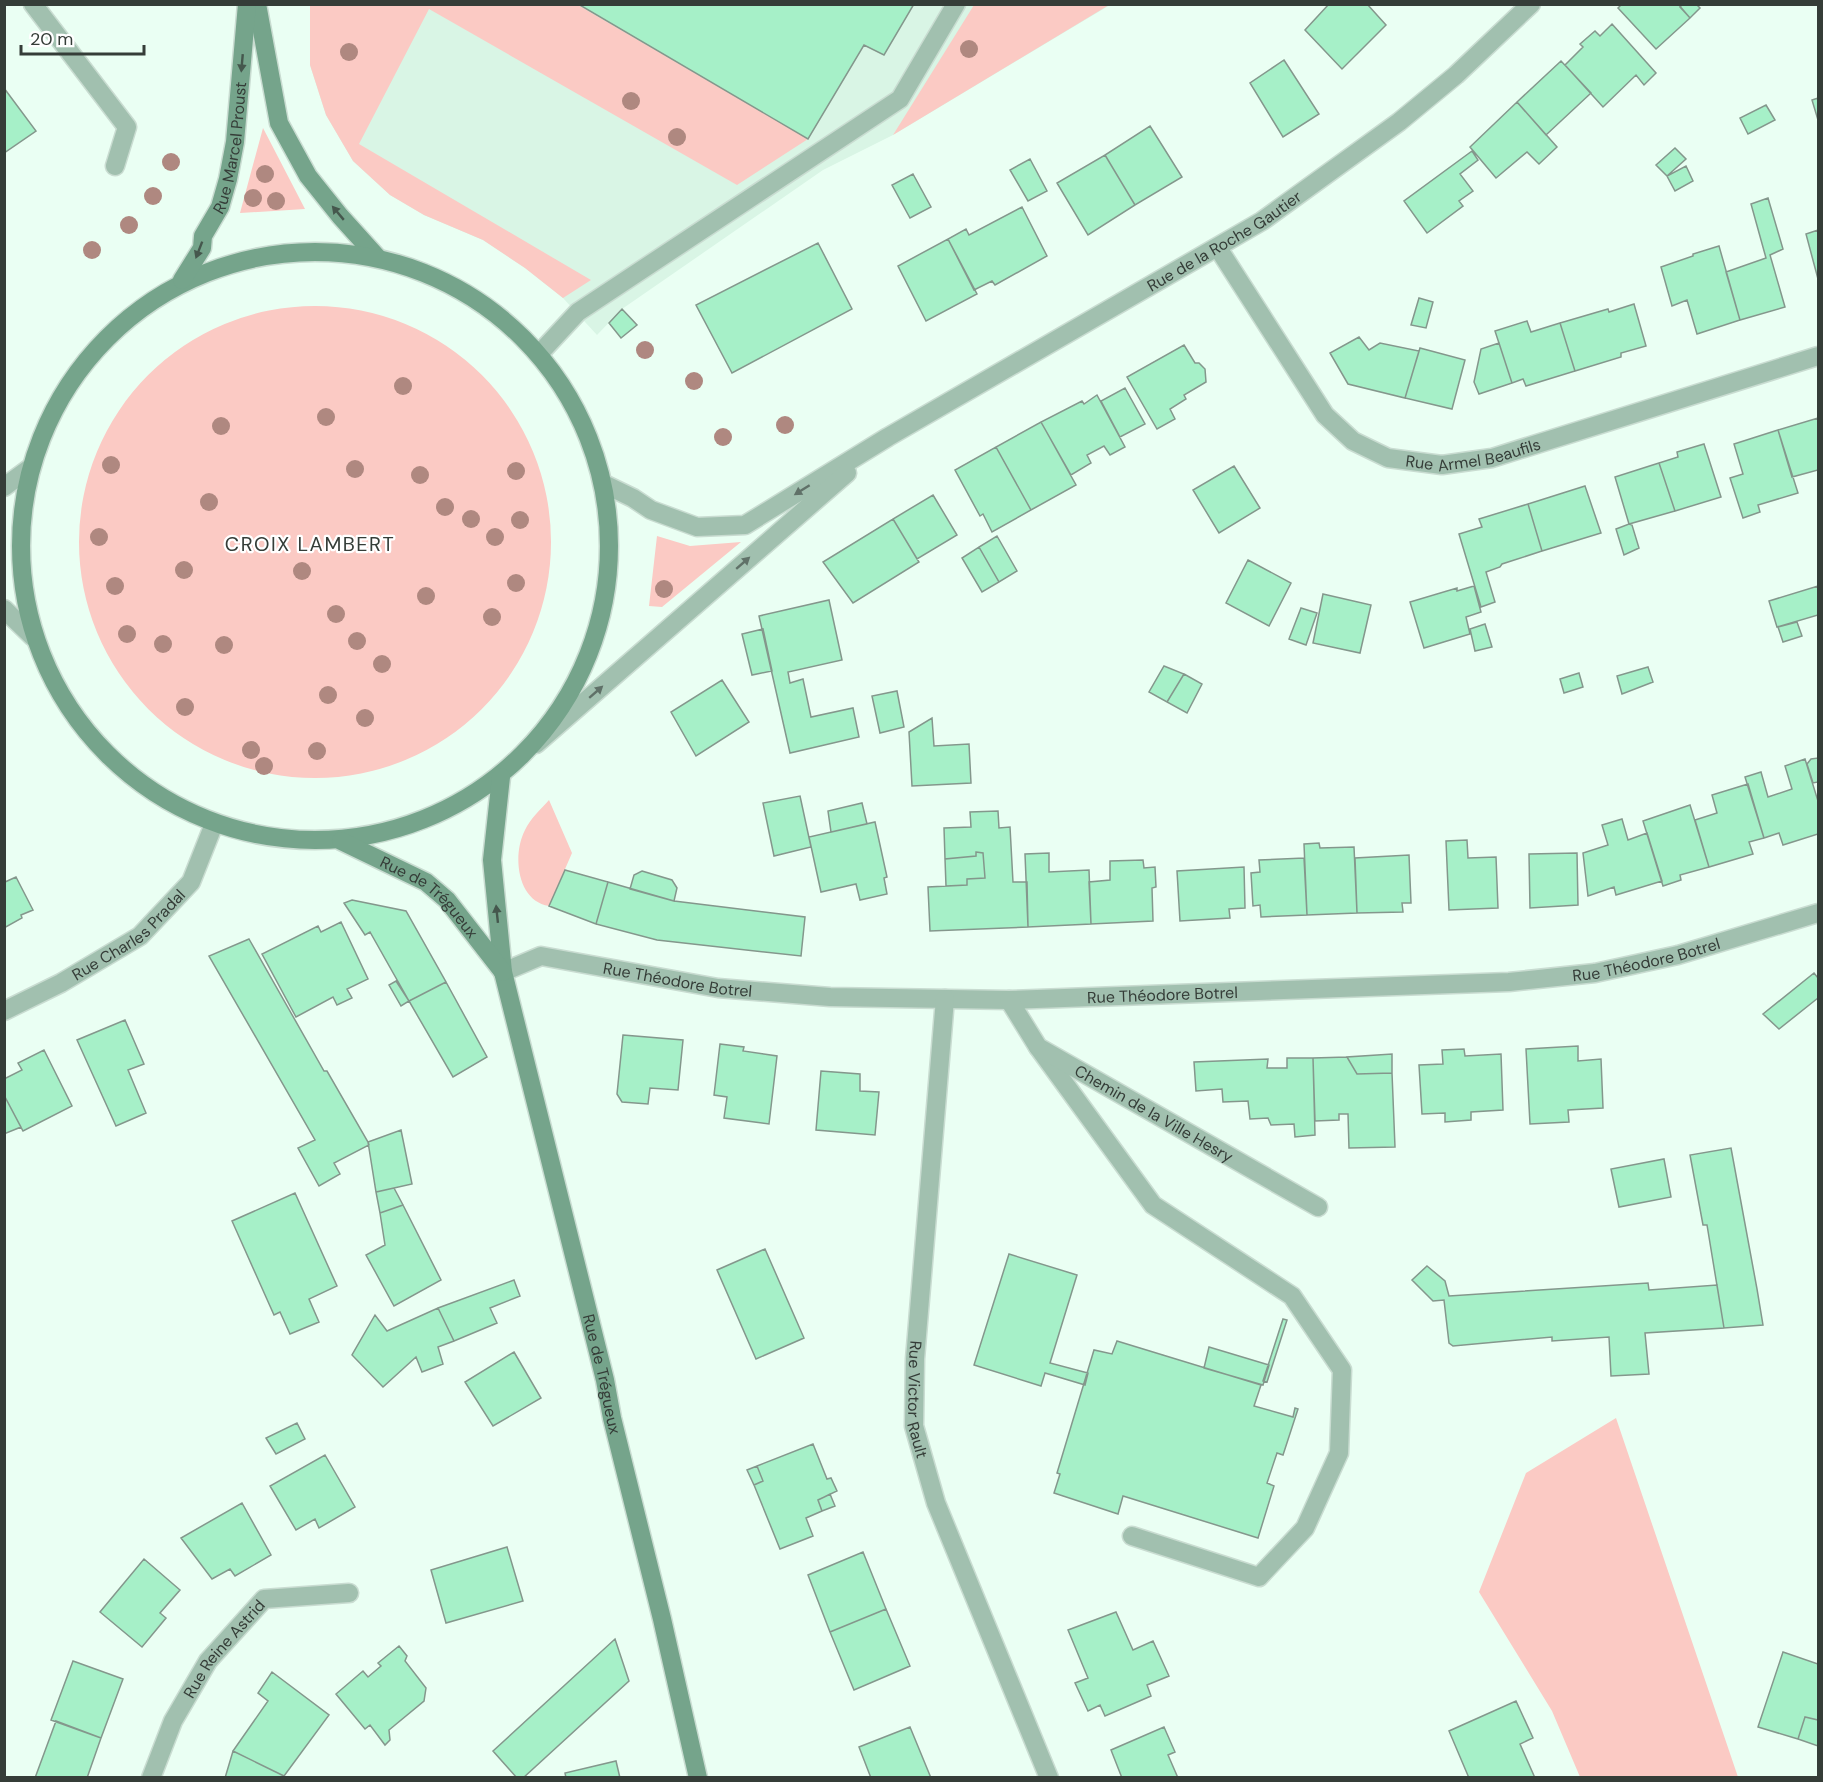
<svg xmlns="http://www.w3.org/2000/svg" width="1823" height="1782" font-family="'DM Sans',sans-serif">
<rect width="100%" height="100%" fill="#eafff3"/>
<path fill="#d9f5e5" d="M310,5H1110L893,135L823,170L622,309L597,335L563,298L525,268L483,240L424,215L390,195L353,161L326,115L310,65Z"/>
<path fill="#fbcac4" d="M310,5H578L808,139L737,185L429,9L359,144L591,280L563,298L525,268L483,240L424,215L390,195L353,161L326,115L310,65Z
M974,5H1109L893,135Z
M263,128L305,209L240,213Z
M79 542a236 236 0 1 1 472 0a236 236 0 1 1-472 0Z
M657,536L690,546L741,542L662,607L649,606Z
M549,800L572,853L549,906C517,901 512,855 525,830C530,819 541,809 549,800Z
M1616,1418L1738,1777H1580L1552,1711L1479,1592L1526,1473Z"/>
<path fill="#a6f0c8" stroke="#84978c" stroke-width="1.5" d="M578,4H914L884,55L864,45L808,139Z
M1329,4H1367L1386,25L1342,69L1305,30Z
M1622,4H1678L1690,18L1656,49L1618,8Z
M1683,4H1696L1700,8L1690,18L1680,7Z
M1612,24L1656,73L1644,85L1636,75L1603,107L1565,65L1583,47L1580,44L1595,31L1600,36Z
M1284,60L1319,114L1283,137L1250,83Z
M1561,61L1591,93L1546,135L1517,102Z
M4,88L36,131L4,153Z
M1818,98V120L1812,100Z
M1517,102L1557,147L1539,164L1527,152L1496,178L1470,147Z
M1766,105L1775,120L1748,134L1740,118Z
M1150,126L1182,177L1135,205L1105,155Z
M1675,148L1686,159L1667,176L1656,165Z
M1472,151L1478,160L1460,174L1473,191L1459,201L1463,206L1427,233L1404,201Z
M1105,155L1135,205L1088,235L1057,183Z
M1030,159L1047,191L1028,201L1010,170Z
M1686,166L1693,181L1675,191L1667,176Z
M913,174L931,207L910,218L892,185Z
M1768,198L1783,249L1770,255L1785,307L1740,320L1726,272L1766,258L1751,204Z
M1022,207L1047,256L995,285L992,281L974,290L948,239L966,229L969,235Z
M1818,230V279L1806,234Z
M948,239L977,294L926,321L898,266Z
M818,243L852,309L732,373L696,305Z
M1719,246L1740,320L1697,334L1687,300L1672,306L1661,267L1693,256V254Z
M1419,298L1433,302L1426,328L1411,325Z
M1634,304L1646,346L1621,353V357L1575,371L1560,323L1608,309L1609,312Z
M622,309L637,325L621,338L609,323Z
M1527,321L1531,332L1560,323L1575,371L1526,386L1523,379L1512,383L1495,331Z
M1359,337L1369,350L1380,343L1419,351L1405,398L1348,384L1330,353Z
M1499,343L1512,383L1479,394L1474,382L1481,349Z
M1184,345L1195,363H1199L1205,369L1206,382L1184,395L1186,399L1170,409L1175,419L1157,429L1127,377Z
M1420,348L1465,360L1452,409L1405,398Z
M1125,388L1145,424L1120,437L1101,401Z
M1097,395L1125,447L1110,455L1104,446L1087,455L1091,463L1071,475L1041,422L1082,401L1084,404Z
M1818,418V470L1792,477L1778,430Z
M1041,422L1076,485L1031,510L996,447Z
M1778,430L1798,493L1758,505L1760,512L1743,518L1730,478L1743,474L1734,444Z
M1704,444L1721,497L1675,511L1659,463L1678,457L1677,452Z
M996,447L1031,510L992,532L983,514L980,516L955,470Z
M1659,463L1675,511L1629,524L1615,477Z
M1234,466L1260,508L1219,533L1193,490Z
M1585,486L1601,533L1542,551L1528,504Z
M933,495L957,535L917,559L893,519Z
M1528,504L1542,551L1502,564L1500,567L1486,572L1495,602L1481,607L1459,534L1482,527L1479,519Z
M893,519L919,562L853,603L823,562Z
M1629,524L1632,525L1639,548L1624,555L1616,529Z
M997,536L1017,571L999,582L979,547Z
M979,547L999,582L982,592L962,558Z
M1248,560L1291,583L1269,626L1226,603Z
M1474,586L1481,612L1466,617L1470,634L1424,648L1410,602L1457,588V591Z
M1818,586V615L1777,627L1769,601Z
M1323,594L1371,605L1360,653L1313,643Z
M829,600L842,660L788,672L790,683L803,679L811,717L853,708L859,737L790,753L759,616Z
M1301,608L1317,613L1306,645L1289,639Z
M1797,622L1802,636L1783,642L1778,627Z
M1485,624L1492,647L1475,651L1470,629Z
M763,629L772,671L752,675L742,634Z
M1164,666L1184,674L1167,702L1149,692Z
M1648,667L1653,682L1622,694L1617,676Z
M1579,673L1583,687L1564,693L1560,679Z
M1184,674L1202,684L1187,713L1167,702Z
M722,680L749,722L696,756L671,712Z
M897,691L904,727L880,733L872,696Z
M932,718L934,746L969,744L971,783L912,786L909,732Z
M1818,758V782L1813,783L1807,764L1811,759Z
M1805,759L1818,801V834L1783,845L1779,833L1764,838L1745,777L1761,772L1768,797L1792,789L1785,766Z
M1748,784L1764,838L1749,842L1753,854L1709,867L1695,820L1717,813L1712,795Z
M800,796L811,847L774,856L763,803Z
M862,803L867,824L831,832L828,811Z
M1690,805L1709,867L1680,875L1681,880L1663,886L1643,821Z
M998,811L999,828L1010,827L1013,882H1027L1028,927L930,931L928,887L967,885V879L985,878L983,853L976,852V856L945,859L944,828L971,827L970,812Z
M1622,819L1628,840L1647,833L1662,881L1616,895L1614,887L1588,896L1583,853L1608,845L1602,825Z
M875,822L887,877L884,878L887,894L860,900L856,884L821,892L809,837Z
M1467,840L1468,858L1496,857L1498,908L1449,910L1446,841Z
M1319,843L1320,848L1354,847L1357,913L1307,915L1304,844Z
M976,852L983,853L985,878L967,879V885L946,886L945,859L976,856Z
M1049,853V872L1089,870L1091,924L1028,927L1025,854Z
M1577,853L1578,905L1530,908L1529,854Z
M1409,855L1411,903H1402L1403,912L1357,913L1355,858Z
M1304,858L1307,915L1261,917L1260,905L1253,906L1251,873L1260,872L1259,860Z
M1143,860L1144,868L1155,867L1156,887L1152,888L1153,921L1091,924L1089,882L1110,880V861Z
M1244,867L1245,908L1229,909L1230,918L1180,921L1177,871Z
M565,870L608,882L596,924L549,906Z
M642,871L672,880L677,888L674,901L630,889L634,875Z
M16,877L33,910L21,915L22,918L4,928V881L5,882Z
M608,882L674,901L805,917L801,956L657,940L596,924Z
M352,900L406,911L446,982L409,1001L370,932L365,935L344,903Z
M341,922L368,979L347,989L352,998L337,1005L333,997L296,1017L262,954L318,926L321,932Z
M249,939L324,1071H327L368,1142L369,1145L334,1163L340,1174L319,1186L298,1148L315,1140L209,956Z
M1814,973L1818,978V998L1779,1029L1763,1014Z
M396,981L409,1001L401,1006L389,985Z
M446,982L487,1057L453,1077L409,1001Z
M125,1020L144,1064L128,1070L146,1113L116,1126L77,1040Z
M623,1035L683,1040L678,1090L650,1088L648,1104L622,1102L617,1094Z
M720,1044L744,1047L743,1051L777,1056L769,1124L724,1118L727,1097L714,1095Z
M1578,1046V1061L1601,1059L1603,1108L1568,1110L1569,1122L1530,1124L1526,1049Z
M1464,1049L1465,1056L1501,1054L1503,1110L1471,1112V1120L1445,1122V1113L1422,1114L1419,1065L1443,1064L1442,1050Z
M44,1050L72,1106L23,1131L4,1095V1079L22,1070L18,1063Z
M1392,1054V1073L1357,1074L1347,1057Z
M1347,1057L1357,1074L1392,1073L1395,1147L1349,1148L1348,1114H1339V1120L1315,1121L1313,1058Z
M1287,1058H1313L1315,1135L1295,1137L1294,1124L1271,1125L1268,1118L1250,1119L1248,1101L1223,1102L1222,1089L1196,1091L1194,1062L1268,1059L1267,1068H1287Z
M821,1071L860,1074V1091L879,1092L875,1135L816,1130Z
M4,1095L21,1127L4,1134Z
M401,1130L412,1184L376,1192L368,1142Z
M1731,1148L1757,1289L1763,1325L1724,1328L1707,1225H1703L1690,1155Z
M1664,1159L1671,1197L1619,1207L1611,1169Z
M394,1188L403,1205L380,1213L376,1192Z
M295,1193L337,1286L309,1299L319,1322L290,1334L280,1312L274,1315L232,1221Z
M403,1205L441,1280L394,1306L366,1255L385,1245L380,1213Z
M765,1249L804,1338L756,1359L717,1270Z
M1009,1254L1077,1275L1050,1363L1088,1373L1085,1385L1045,1373L1041,1386L974,1365Z
M1427,1266L1445,1281L1449,1296L1648,1283L1649,1290L1717,1285L1724,1328L1645,1333L1649,1374L1611,1376L1609,1337L1552,1341V1337L1453,1346L1449,1343L1444,1300L1433,1301L1412,1280Z
M514,1280L520,1296L490,1308L497,1323L454,1341L438,1308Z
M438,1308L454,1341L438,1347L443,1364L422,1372L416,1357L383,1387L352,1355L375,1315L387,1331Z
M1283,1319L1287,1320L1267,1382L1263,1381Z
M1117,1341L1261,1385L1254,1406L1293,1417L1295,1408L1298,1409L1283,1455L1277,1453L1267,1483L1274,1486L1258,1538L1123,1496L1118,1514L1054,1493L1060,1474L1057,1473L1094,1350L1112,1354Z
M1209,1347L1269,1365L1263,1385L1204,1368Z
M514,1352L541,1398L493,1426L465,1382Z
M297,1423L305,1439L276,1454L266,1438Z
M813,1444L827,1479L831,1478L837,1491L818,1500L822,1511L806,1518L813,1536L780,1549L754,1485L763,1481L757,1466Z
M325,1455L355,1507L319,1528L315,1519L296,1530L270,1486Z
M757,1466L763,1481L754,1485L747,1470Z
M830,1494L835,1506L822,1511L818,1500Z
M242,1503L271,1555L235,1576L230,1569L212,1579L181,1538Z
M507,1547L523,1601L446,1623L431,1570Z
M863,1552L886,1609L830,1632L808,1575Z
M144,1559L180,1590L160,1613L166,1618L142,1647L100,1612Z
M886,1609L910,1666L854,1690L830,1632Z
M1116,1612L1133,1650L1153,1641L1169,1676L1147,1685L1151,1696L1105,1716L1100,1705L1088,1711L1075,1683L1088,1678L1068,1630Z
M615,1639L629,1681L523,1778H517L493,1751Z
M399,1646L407,1656L405,1661L426,1688L424,1701L389,1730L390,1740L385,1745L370,1725L365,1729L336,1694L363,1671L368,1677L381,1666L378,1663Z
M1783,1652L1818,1664V1720L1805,1717L1798,1739L1758,1727Z
M73,1661L123,1679L101,1738L51,1720Z
M272,1672L329,1715L284,1776L233,1751L268,1701L258,1693Z
M1516,1701L1533,1738L1520,1744L1535,1778H1469L1449,1731Z
M1805,1717L1818,1720V1746L1798,1739Z
M56,1721L101,1738L87,1778H35Z
M910,1727L931,1778H871L859,1747Z
M1164,1727L1175,1752L1168,1755L1178,1778H1122L1111,1750Z
M233,1751L284,1776V1778H225Z
M616,1761L620,1778H566L565,1773Z"/>
<g fill="none" stroke-linecap="round" stroke-linejoin="round">
<defs>
<path id="service" d="M539,354L578,312L900,99L956,4
M1038,1047L1153,1205L1292,1296L1342,1370L1339,1453L1305,1528L1259,1577L1132,1536"/>
<g id="minor">
<path d="M33,4L127,127L115,166"/>
<path id="s1" d="M1218,248L1325,415L1353,441L1388,458L1442,465L1492,458L1818,356"/>
<path d="M4,487L30,468"/>
<path d="M4,609L33,637"/>
<path id="s2" d="M503,972L541,956L718,988L830,997L1009,1000L1509,982L1595,973L1678,955L1818,913"/>
<path id="s3" d="M945,999L915,1359L914,1426L936,1503L1049,1778"/>
<path id="s4" d="M1009,1000L1038,1047L1318,1207"/>
<path id="s5" d="M4,1011L61,983L140,936L191,882L214,824"/>
<path id="s6" d="M151,1778L173,1721L208,1661L264,1599L349,1593"/>
</g>
<g id="tertiary">
<path id="s7" d="M604,484L633,498L651,510L697,527L745,525L888,437L1262,221L1399,122L1456,75L1531,4"/>
<path d="M536,744L847,473"/>
</g>
<g id="secondary">
<path d="M257,4L279,123L308,176L340,216L377,257"/>
<circle cx="315" cy="546" r="294"/>
<path id="s8" d="M182,280L202,248L203,236L220,207L228,179L235,142L247,4"/>
<path id="s9" d="M501,777L492,860L503,972L605,1380L612,1418L662,1619L698,1778"/>
<path id="s10" d="M341,841L426,882L447,900L503,972"/>
</g>
</defs>
<use href="#service" stroke="#c9dcd1" stroke-width="21"/>
<use href="#minor" stroke="#c9dcd1" stroke-width="21"/>
<use href="#tertiary" stroke="#c9dcd1" stroke-width="21"/>
<use href="#secondary" stroke="#c9dcd1" stroke-width="21"/>
<use href="#service" stroke="#a1c0af" stroke-width="18"/>
<use href="#minor" stroke="#a1c0af" stroke-width="18"/>
<use href="#tertiary" stroke="#a1c0af" stroke-width="18"/>
<use href="#secondary" stroke="#75a48b" stroke-width="18"/>
</g>
<g fill="#af8880">
<circle cx="969" cy="49" r="9"/>
<circle cx="349" cy="52" r="9"/>
<circle cx="631" cy="101" r="9"/>
<circle cx="677" cy="137" r="9"/>
<circle cx="171" cy="162" r="9"/>
<circle cx="265" cy="174" r="9"/>
<circle cx="153" cy="196" r="9"/>
<circle cx="253" cy="198" r="9"/>
<circle cx="276" cy="201" r="9"/>
<circle cx="129" cy="225" r="9"/>
<circle cx="92" cy="250" r="9"/>
<circle cx="645" cy="350" r="9"/>
<circle cx="694" cy="381" r="9"/>
<circle cx="403" cy="386" r="9"/>
<circle cx="326" cy="417" r="9"/>
<circle cx="785" cy="425" r="9"/>
<circle cx="221" cy="426" r="9"/>
<circle cx="723" cy="437" r="9"/>
<circle cx="111" cy="465" r="9"/>
<circle cx="355" cy="469" r="9"/>
<circle cx="516" cy="471" r="9"/>
<circle cx="420" cy="475" r="9"/>
<circle cx="209" cy="502" r="9"/>
<circle cx="445" cy="507" r="9"/>
<circle cx="471" cy="519" r="9"/>
<circle cx="520" cy="520" r="9"/>
<circle cx="99" cy="537" r="9"/>
<circle cx="495" cy="537" r="9"/>
<circle cx="184" cy="570" r="9"/>
<circle cx="302" cy="571" r="9"/>
<circle cx="516" cy="583" r="9"/>
<circle cx="115" cy="586" r="9"/>
<circle cx="664" cy="589" r="9"/>
<circle cx="426" cy="596" r="9"/>
<circle cx="336" cy="614" r="9"/>
<circle cx="492" cy="617" r="9"/>
<circle cx="127" cy="634" r="9"/>
<circle cx="357" cy="641" r="9"/>
<circle cx="163" cy="644" r="9"/>
<circle cx="224" cy="645" r="9"/>
<circle cx="382" cy="664" r="9"/>
<circle cx="328" cy="695" r="9"/>
<circle cx="185" cy="707" r="9"/>
<circle cx="365" cy="718" r="9"/>
<circle cx="251" cy="750" r="9"/>
<circle cx="317" cy="751" r="9"/>
<circle cx="264" cy="766" r="9"/>
</g>
<defs><path id="oneway-solid" d="M-6-.8H1V-3.2L6.5 0L1 3.2V.8H-6Z" transform="scale(1.5)"/></defs>
<g fill="#45574d">
<use href="#oneway-solid" transform="translate(242 63) rotate(95)"/>
<use href="#oneway-solid" transform="translate(338 213) rotate(-130)"/>
<use href="#oneway-solid" transform="translate(199 250) rotate(111)"/>
<use href="#oneway-solid" transform="translate(497 914) rotate(-96)"/>
</g>
<g fill="#607168">
<use href="#oneway-solid" transform="translate(802 490) rotate(148)"/>
<use href="#oneway-solid" transform="translate(743 563) rotate(-41)"/>
<use href="#oneway-solid" transform="translate(596 692) rotate(-41)"/>
</g>
<g text-anchor="middle" stroke-width="4.5" stroke-linejoin="round" paint-order="stroke">
<g font-size="16" fill="#353d38" stroke="#fff">
<text dy="6" stroke="none"><textPath href="#s8" startOffset="144">Rue Marcel Proust</textPath></text>
<text dy="6" stroke="none"><textPath href="#s7" startOffset="708">Rue de la Roche Gautier</textPath></text>
<text dy="6" stroke="none"><textPath href="#s1" startOffset="362">Rue Armel Beaufils</textPath></text>
<text dy="6" stroke="none"><textPath href="#s10" startOffset="106">Rue de Trégueux</textPath></text>
<text dy="6" stroke="none"><textPath href="#s5" startOffset="147">Rue Charles Pradal</textPath></text>
<text dy="6" stroke="none"><textPath href="#s2" startOffset="1152">Rue Théodore Botrel</textPath></text>
<text dy="6" stroke="none"><textPath href="#s2" startOffset="180">Rue Théodore Botrel</textPath></text>
<text dy="6" stroke="none"><textPath href="#s2" startOffset="666">Rue Théodore Botrel</textPath></text>
<text dy="6" stroke="none"><textPath href="#s4" startOffset="189">Chemin de la Ville Hesry</textPath></text>
<text dy="6" stroke="none"><textPath href="#s9" startOffset="610">Rue de Trégueux</textPath></text>
<text dy="6" stroke="none"><textPath href="#s3" startOffset="402">Rue Victor Rault</textPath></text>
<text dy="6" stroke="none"><textPath href="#s6" startOffset="150">Rue Reine Astrid</textPath></text>
</g>
<g font-size="20" letter-spacing="1.5" fill="#353d38" stroke="#fff">
<text x="310" y="551">CROIX LAMBERT</text>
</g>
</g>
<rect width="1823" height="1782" fill="none" stroke="#353d38" stroke-width="12"/>
<path d="M21 45v9h123v-9" fill="none" stroke="#353d38" stroke-width="3"/>
<text x="30" y="45" font-size="18" fill="#353d38" stroke="#ffffff" stroke-width="4.5" paint-order="stroke">20 m</text>
</svg>
